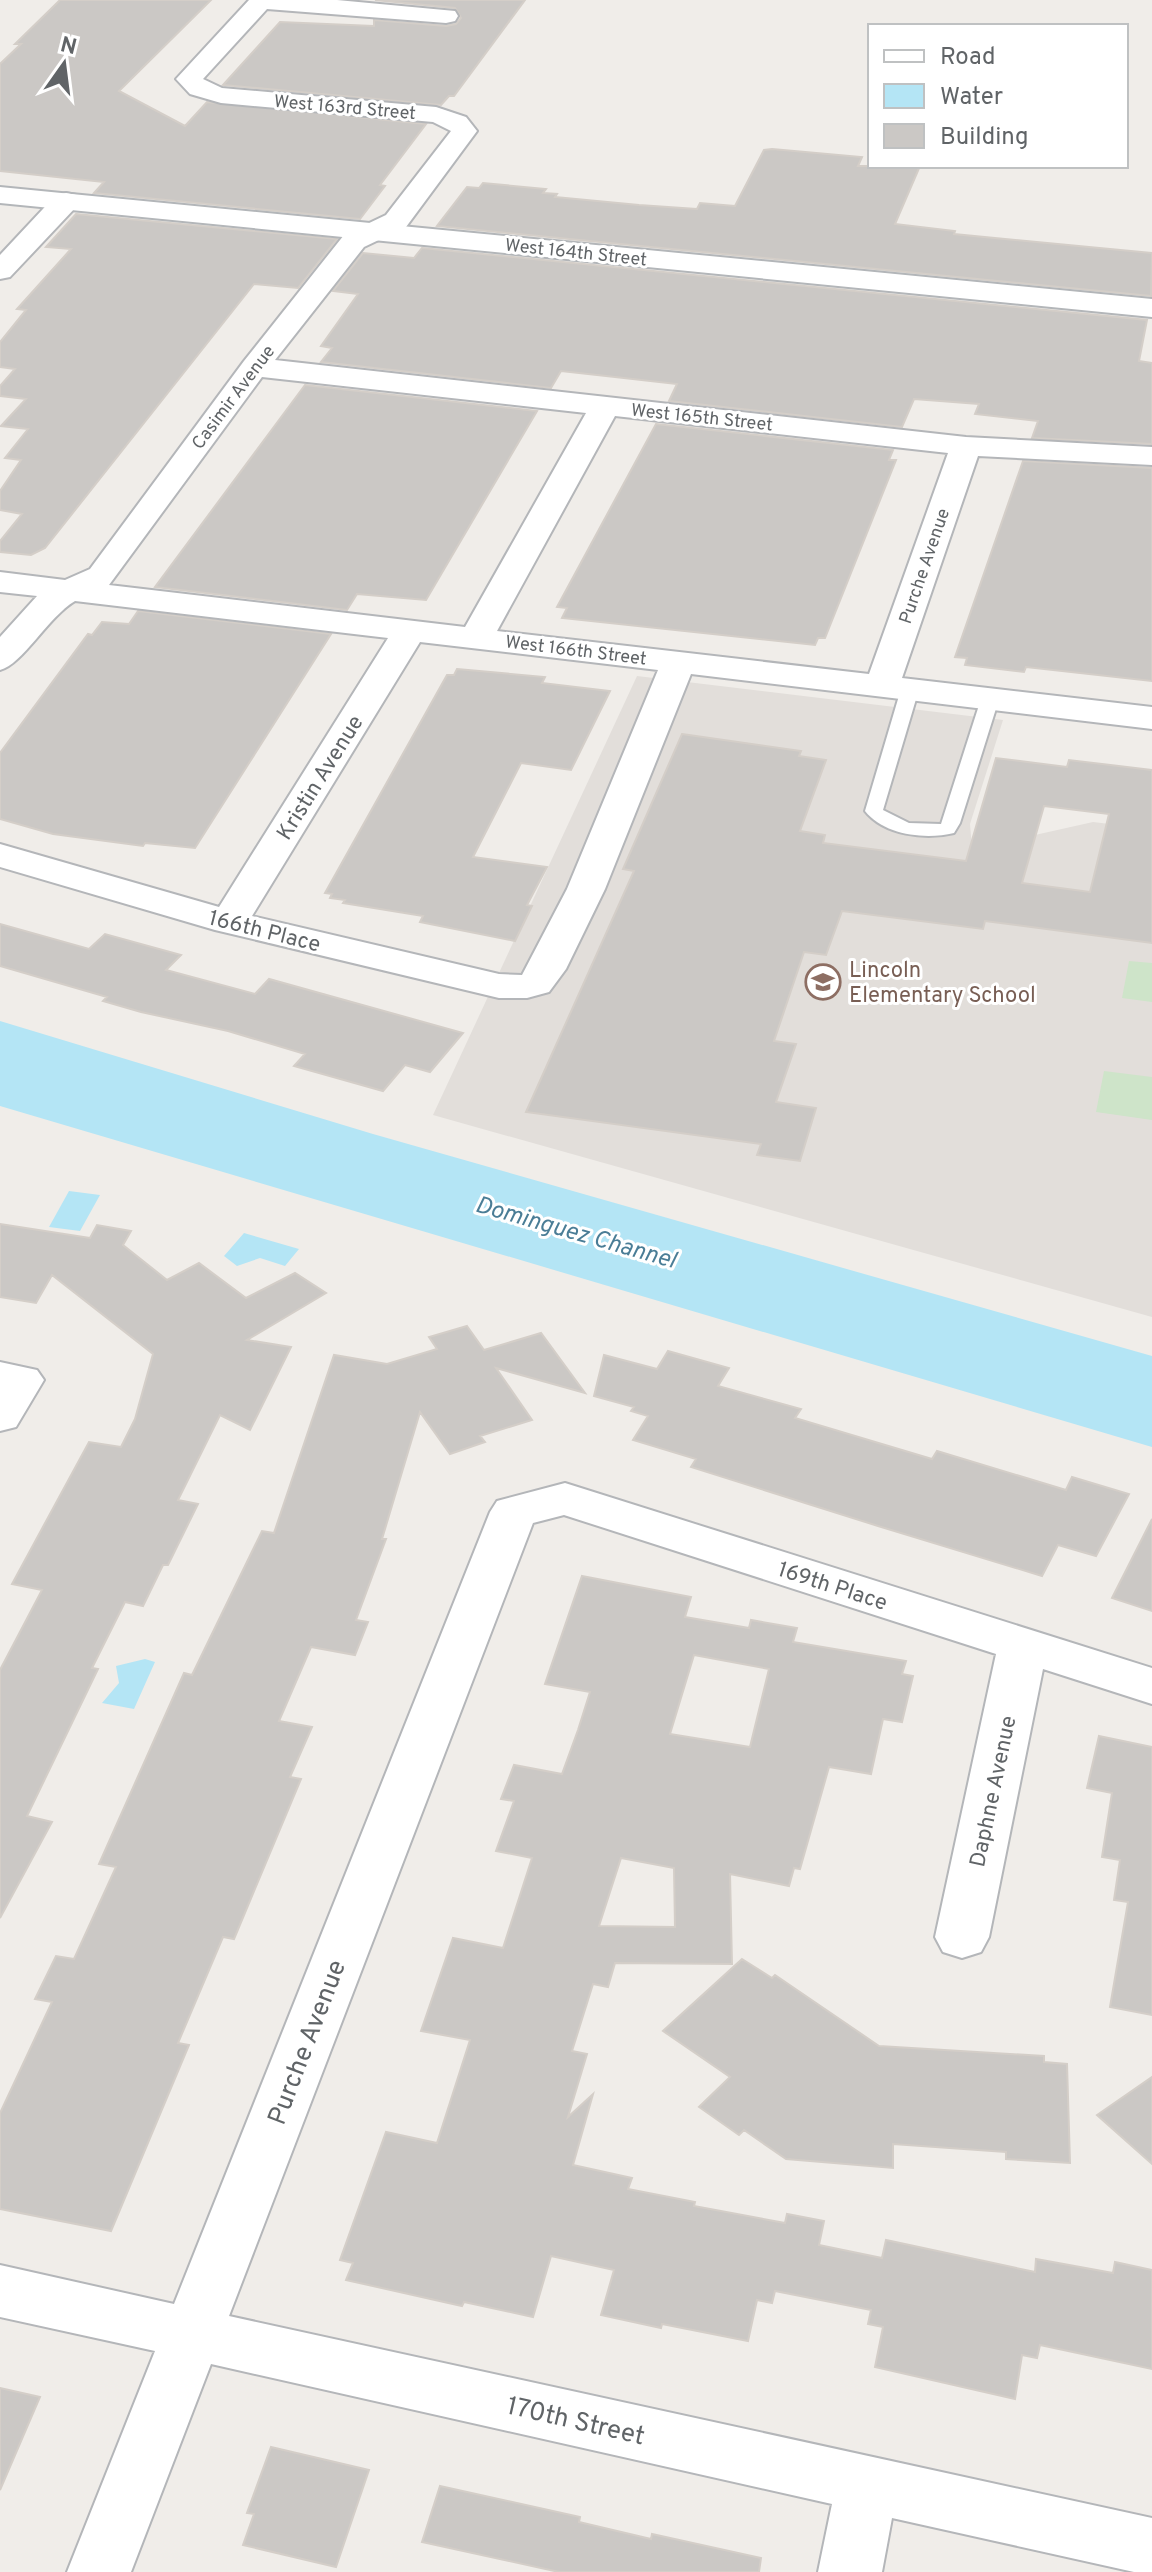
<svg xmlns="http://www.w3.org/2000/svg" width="1152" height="2572" font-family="Overpass,sans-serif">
<rect width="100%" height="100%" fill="#f0ede9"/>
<path fill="#e2deda" d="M637,676L1003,720L970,824L972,849L1093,822L1152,829V1317L433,1115Z"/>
<path fill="#cee4c9" d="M1129,961L1152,963V1002L1122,998Z
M1104,1071L1152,1077V1120L1096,1112Z"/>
<path fill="#b4e5f5" d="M0,1021L373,1134L1152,1356V1447L0,1106Z
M69,1191L100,1195L80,1231L49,1227Z
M244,1233L299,1249L285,1266L260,1258L237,1266L224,1256Z
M145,1659L155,1662L134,1709L102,1703L119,1683L116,1666Z"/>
<path fill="#cbc8c5" stroke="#d4cec8" stroke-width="2" fill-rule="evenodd" d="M60,0H211L119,91L185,126L207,102L426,124L380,185L385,186L360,219L94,193L104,182L0,171V64L21,44H15Z
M375,0H525L454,96H449L441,105L223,85L280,22L374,26V20L446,26L456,24L461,18L455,8Z
M772,149L862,157L858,166H920L895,224L955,231L954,234L1152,253L1151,296L437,226L467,187L479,188L483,183L546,189L543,193L557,194L555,197L639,205L697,209L700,203L735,206L764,150Z
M76,214L337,239L298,288L254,284L45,548L31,555L0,552V541L22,514L0,510V491L21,460L5,458L28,429L1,426L26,399L0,396V386L15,369L0,367V342L26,310L17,309L71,249L46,247Z
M422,248L1147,320L1139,361L1152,363V444L1032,438L1038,421L975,414L979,404L914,399L902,427L669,401L677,384L606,376L561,371L551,388L321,362L332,348L321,346L358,294L333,291L363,253L414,258Z
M305,385L537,411L426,600L357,594L347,610L155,587Z
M656,424L893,450L889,460H896L825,638H818L815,645L562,618L567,608L557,607Z
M1023,461L1152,468V681L1026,667L1024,672L965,665L967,658L955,657Z
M138,611L331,634L195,848L145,843L143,846L53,834L0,819V753L88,634L92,635L102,622L129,624Z
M457,669L545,677L542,683L610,691L571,770L521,763L473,857L547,867L527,905L532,906L515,941L420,922L423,916L343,903L345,900L330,898L332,894L325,893L447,675H454Z
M682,734L801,751L799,756L826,760L800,831L825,835L823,843L966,861L996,758L1067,767L1069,760L1152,770V943L985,921L983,929L842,911L826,955L804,952L774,1041L796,1044L776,1102L816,1108L800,1161L757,1155L761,1144L526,1112L634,871L623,869ZM1044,806L1109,814L1090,892L1022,883Z
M0,924L89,949L105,934L181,955L166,970L255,994L269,979L463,1033L430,1072L405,1065L383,1091L294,1066L305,1054L228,1031L141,1012L103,1001L107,997L0,966Z
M0,1224L90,1238L97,1225L131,1231L123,1245L167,1280L199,1263L246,1298L295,1273L326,1293L247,1340L291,1347L250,1430L220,1415L178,1500L198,1504L168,1565H163L143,1606L125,1602L92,1668L98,1669L27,1816L52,1822L0,1918V1670L42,1590L12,1584L89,1442L121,1447L135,1419L153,1354L52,1275L36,1303L0,1297Z
M467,1326L484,1350L541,1333L585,1393L496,1368L532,1420L480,1436L485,1442L450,1454L420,1412L382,1539H386L356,1620L368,1622L355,1655L311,1647L279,1721L312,1727L290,1777L301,1779L234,1939L223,1937L178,2043L189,2045L111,2231L0,2209V2113L52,2002L35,1999L56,1956L74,1959L116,1867L99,1864L184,1673L192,1675L262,1531L274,1533L334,1355L387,1364L437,1349L429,1337Z
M668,1351L729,1368L718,1386L801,1409L795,1418L932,1459L937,1451L1066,1490L1072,1477L1129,1494L1096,1556L1058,1545L1042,1576L878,1526L691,1467L696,1459L633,1440L648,1416L631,1411L634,1407L594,1396L604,1355L657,1369Z
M1152,1519V1611L1112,1598Z
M582,1576L691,1597L685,1617L749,1628L751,1620L797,1628L793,1642L906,1661L902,1674L913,1676L902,1722L883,1719L871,1774L829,1767L800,1869L794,1868L789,1886L730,1874L732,1964L615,1963L608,1987L593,1984L572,2051L587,2054L568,2117L593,2094L573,2165L632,2178L628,2189L695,2202L694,2206L785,2223L787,2214L824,2221L819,2245L882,2258L886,2240L1035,2272L1036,2259L1113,2273L1115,2262L1152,2270V2369L1040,2345L1037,2358L1022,2355L1015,2399L875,2367L883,2327L868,2324L871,2310L775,2291L772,2303L757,2300L748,2341L662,2324L661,2328L601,2315L614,2270L551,2256L533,2317L464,2302L462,2306L346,2280L353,2263L340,2260L386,2132L437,2143L470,2040L421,2031L453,1938L503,1948L532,1858L496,1851L514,1801L501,1799L514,1765L562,1774L578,1730L590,1692L545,1684ZM694,1655L769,1669L750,1747L670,1734ZM621,1858L674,1868L675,1927L599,1926Z
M1099,1736L1152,1747V2015L1110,2007L1128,1902L1114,1900L1120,1860L1102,1857L1112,1793L1087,1788Z
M742,1959L772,1978L775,1975L879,2046L1044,2056V2062L1067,2064L1070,2163L1006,2159V2152L893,2144V2168L786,2159L744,2130L739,2135L699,2107L730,2077L663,2031Z
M1152,2077V2164L1097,2115Z
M0,2388L40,2397L0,2490Z
M271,2447L369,2470L336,2567L243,2545L254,2514L247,2513Z
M440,2486L580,2517L579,2522L651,2539L652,2534L761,2558L759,2572H559L422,2542Z"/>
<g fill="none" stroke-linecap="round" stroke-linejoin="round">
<defs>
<path id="lane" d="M910,684L919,689L883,810L909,823L941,824L981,699L990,694L999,699L960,823L954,833C925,840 884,835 865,811L901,689Z"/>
<path id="street" d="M249,0H337L455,11L458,16L455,21L446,23L267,9L203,79L222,88L436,107L466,117L477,131L406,227L364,247L275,360L966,437L1152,447V465L978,456L902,678L1152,707V729L691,674L605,889L566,969L549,992L527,998H499L215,930L0,867V844L219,907L388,638L75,601C48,617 22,665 0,670V637L37,596L0,592V572L65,580L90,569L244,361L344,235L386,215L451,131L433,122L221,103L190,94L176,79ZM262,377L586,413L465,627L109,585ZM615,416L948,453L869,674L497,631ZM420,642L658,670L567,889L522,975L499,974L252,916Z
M66,193L76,195L79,201L76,207L10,277L0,279V255L56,195Z
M0,1362L37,1370L44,1380L16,1427L0,1431Z
M565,1483L1152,1668V1704L1043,1669L989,1937L981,1952L962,1958L943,1952L935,1937L996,1654L564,1515L533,1523L229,2316L1152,2518V2572H1134L892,2518L882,2572H818L832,2504L211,2364L131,2572H67L155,2351L0,2317V2265L174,2304L490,1512L497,1501Z"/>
<path id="secondary" d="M0,187L1152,299V317L0,203Z"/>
</defs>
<use href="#lane" stroke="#b4b6b9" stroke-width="4"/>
<use href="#street" stroke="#b4b6b9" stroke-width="4"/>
<use href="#secondary" stroke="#b3b6b9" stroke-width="4"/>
<use href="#lane" fill="#fff" fill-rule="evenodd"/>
<use href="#street" fill="#fff" fill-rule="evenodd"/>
<use href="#secondary" fill="#fff" fill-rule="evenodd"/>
</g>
<defs>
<symbol id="school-ring" viewBox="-11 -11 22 22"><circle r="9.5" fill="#fff" stroke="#8d6e63" stroke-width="1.5"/><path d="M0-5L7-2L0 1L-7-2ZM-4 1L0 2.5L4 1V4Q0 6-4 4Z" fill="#8d6e63"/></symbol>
</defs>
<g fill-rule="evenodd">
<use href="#school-ring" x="803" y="962" width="40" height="40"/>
</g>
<g text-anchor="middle" stroke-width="6" stroke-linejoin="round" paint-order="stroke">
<g font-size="18" fill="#606467" stroke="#fff">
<text transform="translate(345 107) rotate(5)" y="6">West 163rd Street</text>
<text transform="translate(576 252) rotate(6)" y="6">West 164th Street</text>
<text transform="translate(233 397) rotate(-53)" y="6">Casimir Avenue</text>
<text transform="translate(702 417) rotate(6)" y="6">West 165th Street</text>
<text transform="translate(924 566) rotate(-71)" y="6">Purche Avenue</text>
<text transform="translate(576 650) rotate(7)" y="6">West 166th Street</text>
</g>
<g font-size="22" fill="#606467" stroke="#fff">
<text transform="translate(319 777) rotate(-58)" y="8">Kristin Avenue</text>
<text transform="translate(265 930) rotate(14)" y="8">166th Place</text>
<text transform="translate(833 1585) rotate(18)" y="8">169th Place</text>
<text transform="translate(992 1791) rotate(-78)" y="8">Daphne Avenue</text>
</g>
<g font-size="22" fill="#785e54" stroke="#fff" text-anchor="start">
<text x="849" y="977">Lincoln<tspan x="849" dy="25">Elementary School</tspan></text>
</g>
<g font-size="24" font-style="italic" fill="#4a7d96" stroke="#fff">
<text transform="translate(576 1232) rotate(16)" y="8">Dominguez Channel</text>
</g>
<g font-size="26" fill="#606467" stroke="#fff">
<text transform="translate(306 2042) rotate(-69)" y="9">Purche Avenue</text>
<text transform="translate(576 2420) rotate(13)" y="9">170th Street</text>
</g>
</g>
<rect x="868" y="24" width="260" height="144" fill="#ffffff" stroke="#bfc1c2" stroke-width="2"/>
<rect x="884" y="50" width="40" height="12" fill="#ffffff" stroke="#bfc1c2" stroke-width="2"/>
<text x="940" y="64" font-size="24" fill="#606467">Road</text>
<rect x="884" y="84" width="40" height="24" fill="#b4e5f5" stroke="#bfc1c2" stroke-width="2"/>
<text x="940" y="104" font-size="24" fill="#606467">Water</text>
<rect x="884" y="124" width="40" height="24" fill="#cbc8c5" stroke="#bfc1c2" stroke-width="2"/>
<text x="940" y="144" font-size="24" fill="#606467">Building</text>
<g transform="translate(64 64) rotate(14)" stroke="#ffffff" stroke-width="6" paint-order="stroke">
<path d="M0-6L14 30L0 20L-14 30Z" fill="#606467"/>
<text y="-12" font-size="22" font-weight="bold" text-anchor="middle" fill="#606467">N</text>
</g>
</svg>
